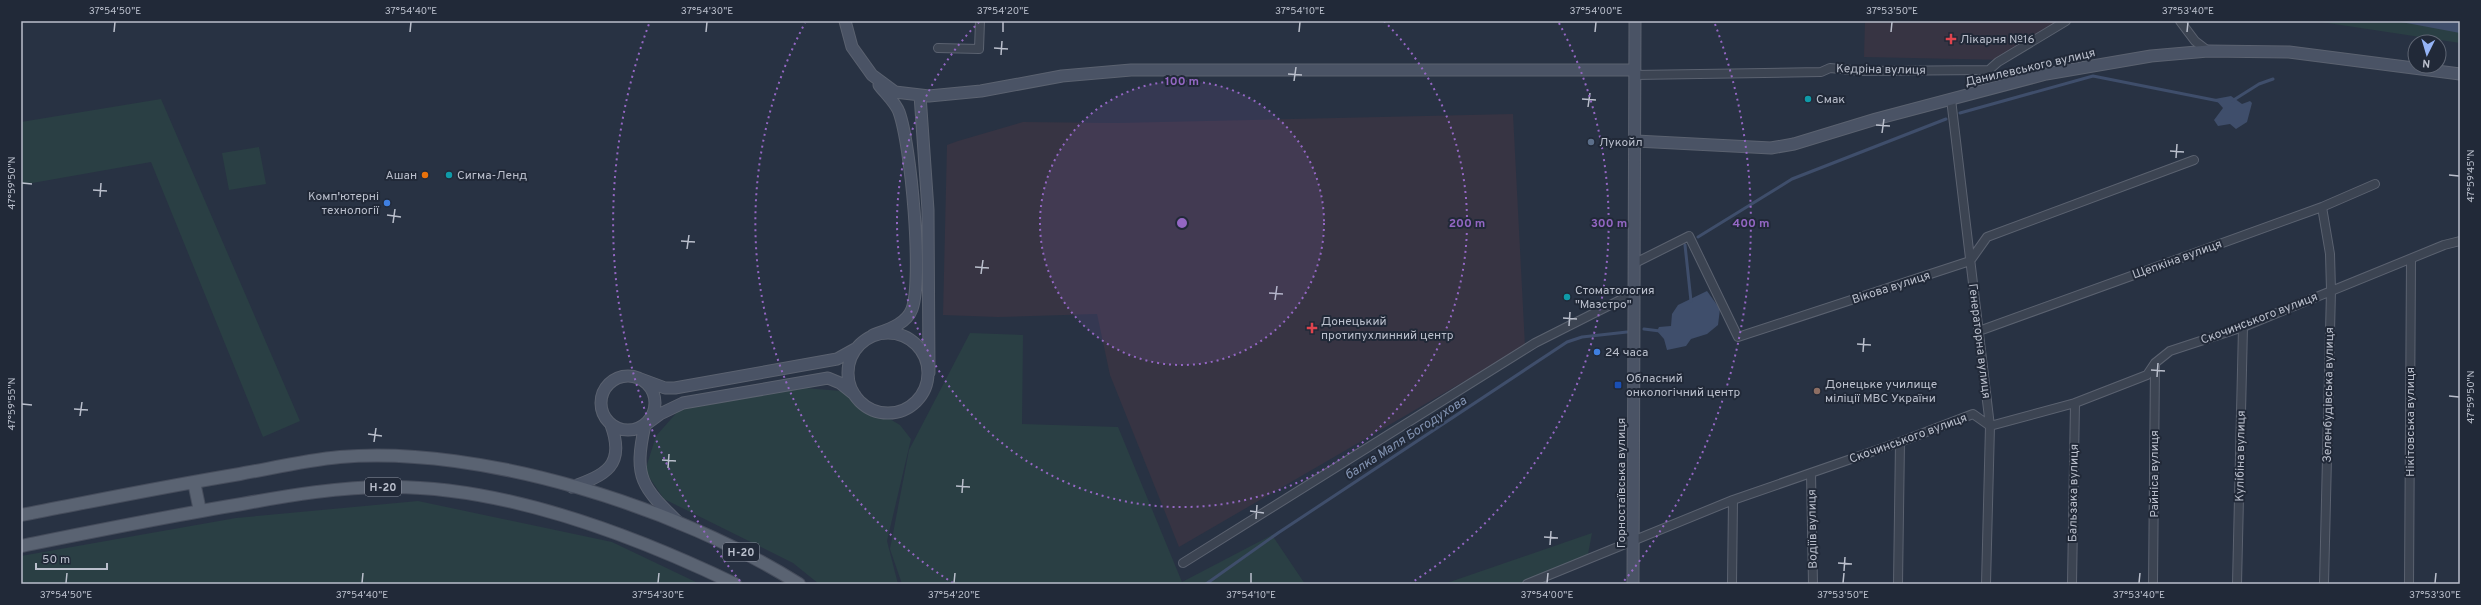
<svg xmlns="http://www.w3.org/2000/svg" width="2481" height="605" font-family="Overpass,sans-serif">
<rect width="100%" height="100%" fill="#283243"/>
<path fill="#373443" d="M1865,21H2063L2006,60L1864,57Z
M1513,114L1525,346L1179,547L1110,375L1097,314L998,317L943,315L947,145L958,141L1023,122L1116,123Z"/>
<path fill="#2a3f44" d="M2318,21H2460V43L2321,22Z
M161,99L300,421L263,437L151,162L21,185V122Z
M259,147L266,184L229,190L222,153Z
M970,333L1023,335L1022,424L1118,427L1182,582L1272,535L1305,584H902L890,549L909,450Z
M779,386L842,391L900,425L911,439L887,541L898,584H819L793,563L664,499L645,471L656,436L679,410Z
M418,501L612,542L700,584H21V556L236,518Z
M1592,533L1588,554L1527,584H1444Z"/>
<path fill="#3f4e6b" d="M2396,21H2460V33Z
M2231,96L2242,104L2250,101L2252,103L2247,122L2236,129L2230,124L2218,126L2214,120L2223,108L2215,99Z
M1707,291L1720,309L1718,325L1707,334L1691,339L1686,346L1667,350L1664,339L1657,331L1659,327L1671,326L1672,314L1678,305Z"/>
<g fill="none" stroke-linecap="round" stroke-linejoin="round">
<path stroke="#3f4e6b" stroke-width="3" d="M2232,101L2259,84L2273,79
M1960,113L2093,76L2219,101
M1698,237L1792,179L1946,119
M1685,245L1691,301
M1644,329L1660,331
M1206,584L1278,533L1567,342L1582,337L1627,332"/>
<defs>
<path id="street" d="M2180,21L2195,41L2208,51
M938,48L979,49L980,21
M1635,75L1821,72L1830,68L1862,71L1989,70L1998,62L2066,21
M1951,99L1990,426L1986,584
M2322,207L2330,254L2331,290L2324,584
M1635,263L1689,236L1738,337L1970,261L1987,237L2194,160
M1979,331L2322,207L2375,184
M1811,473L1813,584
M1183,563L1535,343L1634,293
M1527,584L1733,500L1900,442L1973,414L1990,426L2075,403L2147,375L2155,363L2170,351L2243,327L2444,245L2460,241
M1732,584L1733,500
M1898,584L1900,442
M2072,584L2075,403
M2153,584L2155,364
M2237,584L2243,327
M2409,584L2411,260"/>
<path id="secondary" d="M845,21L852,47L872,75L895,92L929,96L981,91L1062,76L1131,70H1635
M920,95L928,210L929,373
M1636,141L1771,148L1794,144L1876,119L2046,74L2151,56L2208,51L2289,52L2460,74
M848 373a40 40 0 1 1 80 0a40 40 0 1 1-80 0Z
M873,335C886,330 906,325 912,309C923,278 911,145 899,112C896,103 885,93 879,85
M601 403a27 27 0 1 1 54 0a27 27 0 1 1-54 0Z
M638,378L665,388H675L837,359L855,349
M572,487C605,475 626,466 611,425
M679,523C642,487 633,478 645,425L660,414L683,403L828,378L840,383L855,395
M1633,584L1635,21"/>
<path id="primary" d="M194,482L200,511
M21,515C94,501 167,486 240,474C273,468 307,460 340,457C483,445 679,508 799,584
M21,546C95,531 168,516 242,504C291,495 339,487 389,487C503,486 633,535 735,584"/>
</defs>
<use href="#street" stroke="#5b6270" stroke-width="10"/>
<use href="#secondary" stroke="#5b6270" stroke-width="13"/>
<use href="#primary" stroke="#464d5c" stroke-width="14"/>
<use href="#street" stroke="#3c4452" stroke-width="8"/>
<use href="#secondary" stroke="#4a5365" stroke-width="11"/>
<use href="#primary" stroke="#5a6372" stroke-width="12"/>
</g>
<path fill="none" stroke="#babfcc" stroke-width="1.5" d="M114,32L115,22M410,32L411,22M706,32L707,22M1003,32V22M1299,32L1300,22M1595,32L1596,22M1891,32L1892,22M2187,32L2188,22M994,48L1008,49M1001,55L1002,41M1288,74L1302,75M1294,81L1296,67M1582,99L1596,100M1588,107L1590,93M1876,125L1890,126M1882,133L1884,119M2170,151L2184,152M2176,158L2177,144M2449,175L2459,176M22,183L32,184M93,190L107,191M100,197L101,183M387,215L401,217M393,223L395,209M681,241L695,242M687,249L689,235M975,267L989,268M981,274L983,260M1269,293L1283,294M1275,300L1277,286M1563,318L1577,319M1569,326L1570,312M1857,344L1871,345M1863,352L1864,338M2151,370L2165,371M2157,377L2158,363M2449,396L2459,397M22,404L32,405M74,409L88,410M80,416L82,402M368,434L382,436M374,442L376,428M662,460L676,461M668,468L669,454M956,486L970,487M962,493L963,479M1250,511L1264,513M1256,519L1257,505M1544,537L1558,538M1550,545L1551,531M1838,563L1852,564M1844,571L1845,557M66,583L67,573M362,583L363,573M658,583L659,573M954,583L955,573M1251,583V573M1547,583L1548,573M1843,583L1844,573M2139,583L2140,573M2435,583L2436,573"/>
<circle cx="1182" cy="223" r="142" fill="#9467c4" fill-opacity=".12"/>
<g fill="none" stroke="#9467c4" stroke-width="2" stroke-dasharray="2 4">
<circle cx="1182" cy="223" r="142"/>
<path d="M1384 21A285 285 0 1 1 980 21"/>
<path d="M953 583A427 427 0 0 1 805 23M1559 23A427 427 0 0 1 1411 583"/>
<path d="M740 581A569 569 0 0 1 649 24M1715 24A569 569 0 0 1 1624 581"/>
</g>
<g fill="#e0444e" stroke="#212938" stroke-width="1.5">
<path d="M1949 33h4v4h4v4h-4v4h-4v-4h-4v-4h4z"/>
<path d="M1310 322h4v4h4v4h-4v4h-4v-4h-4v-4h4z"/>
</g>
<g fill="#0f9aa8" stroke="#212938" stroke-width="1.5">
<circle cx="1808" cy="99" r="4"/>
<circle cx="449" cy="175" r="4"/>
<circle cx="1567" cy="297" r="4"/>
</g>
<circle fill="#5c6f8a" stroke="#212938" stroke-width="1.5" cx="1591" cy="142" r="4"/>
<circle fill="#e8710a" stroke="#212938" stroke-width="1.5" cx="425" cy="175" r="4"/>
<g fill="#3f7fe0" stroke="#212938" stroke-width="1.5">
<circle cx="387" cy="203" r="4"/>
<circle cx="1597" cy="352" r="4"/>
</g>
<rect fill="#1a4fb4" stroke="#212938" stroke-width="1.5" x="1614" y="381" width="8" height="8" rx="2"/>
<circle fill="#8d6e63" stroke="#212938" stroke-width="1.5" cx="1817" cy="391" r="4"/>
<g text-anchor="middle" stroke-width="4" stroke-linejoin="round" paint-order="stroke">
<g fill="#212938" stroke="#8c92a0" stroke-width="1">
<rect x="365" y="478" width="36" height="18" rx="3"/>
<rect x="723" y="543" width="36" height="18" rx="3"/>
</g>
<g font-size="11" font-weight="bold" fill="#babfcc">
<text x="383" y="491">Н-20</text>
<text x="741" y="556">Н-20</text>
</g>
<g font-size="12" fill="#babfcc" stroke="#212938" text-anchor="start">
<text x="1960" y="43">Лікарня №16</text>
<text x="1816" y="103">Смак</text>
<text x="1599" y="146">Лукойл</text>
<text x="417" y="179" text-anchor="end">Ашан</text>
<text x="457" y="179">Сигма-Ленд</text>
<text x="379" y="200" text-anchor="end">Комп'ютерні<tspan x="379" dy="14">технології</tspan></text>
<text x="1575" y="294">Стоматология<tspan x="1575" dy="14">"Маэстро"</tspan></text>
<text x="1321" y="325">Донецький<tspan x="1321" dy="14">протипухлинний центр</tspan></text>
<text x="1605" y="356">24 часа</text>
<text x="1626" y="382">Обласний<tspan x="1626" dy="14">онкологічний центр</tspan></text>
<text x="1825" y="388">Донецьке училище<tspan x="1825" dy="14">міліції МВС України</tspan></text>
</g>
<g font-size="12" fill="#babfcc" stroke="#212938">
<text transform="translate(2030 67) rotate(-13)" y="4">Данилевського вулиця</text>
<text transform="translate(1881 69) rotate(1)" y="4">Кедріна вулиця</text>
<text transform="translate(2177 259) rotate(-20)" y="4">Щепкіна вулиця</text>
<text transform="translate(1891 287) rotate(-18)" y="4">Вікова вулиця</text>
<text transform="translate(2259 318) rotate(-21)" y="4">Скочинського вулиця</text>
<text transform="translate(1980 341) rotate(83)" y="4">Генераторна вулиця</text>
<text transform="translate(2328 395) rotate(-89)" y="4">Зеленбудівська вулиця</text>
<text transform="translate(2410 422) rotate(-90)" y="4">Нікітовська вулиця</text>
<text transform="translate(1908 438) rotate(-20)" y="4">Скочинського вулиця</text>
<text transform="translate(2240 456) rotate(-89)" y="4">Кулібіна вулиця</text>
<text transform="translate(2154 474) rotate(-90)" y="4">Райніса вулиця</text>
<text transform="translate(1621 483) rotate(-90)" y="4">Горностаївська вулиця</text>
<text transform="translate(2073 493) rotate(-89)" y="4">Бальзака вулиця</text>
<text transform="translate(1812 529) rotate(-91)" y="4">Водіїв вулиця</text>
</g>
<g font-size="13" font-style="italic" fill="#8293b2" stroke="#212938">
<text transform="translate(1405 437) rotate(-33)" y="5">балка Маля Богодухова</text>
</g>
</g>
<circle cx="1182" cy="223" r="6" fill="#9467c4" stroke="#212938" stroke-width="2"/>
<g font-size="12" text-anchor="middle" font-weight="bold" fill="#9467c4" stroke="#212938" stroke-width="4" stroke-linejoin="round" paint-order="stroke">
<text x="1182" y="85">100 m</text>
<text x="1467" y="227">200 m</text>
<text x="1609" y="227">300 m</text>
<text x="1751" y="227">400 m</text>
</g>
<rect width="2481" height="605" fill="none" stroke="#212938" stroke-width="44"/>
<g transform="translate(2427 54) rotate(185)"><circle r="19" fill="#212938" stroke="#5e6573"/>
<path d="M0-3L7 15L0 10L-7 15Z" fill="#95b4f6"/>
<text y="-6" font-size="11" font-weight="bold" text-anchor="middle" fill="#babfcc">N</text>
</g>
<path d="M36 563v6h71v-6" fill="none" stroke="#babfcc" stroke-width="2"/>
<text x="42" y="563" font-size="12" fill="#babfcc" stroke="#212938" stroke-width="3" paint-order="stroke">50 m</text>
<rect x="22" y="22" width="2437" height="561" fill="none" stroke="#babfcc" stroke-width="1.5"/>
<g font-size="10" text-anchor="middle" fill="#babfcc">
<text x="115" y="14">37°54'50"E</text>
<text x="411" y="14">37°54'40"E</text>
<text x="707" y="14">37°54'30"E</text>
<text x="1003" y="14">37°54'20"E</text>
<text x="1300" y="14">37°54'10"E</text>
<text x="1596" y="14">37°54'00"E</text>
<text x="1892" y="14">37°53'50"E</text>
<text x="2188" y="14">37°53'40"E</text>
<text transform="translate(2470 176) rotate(-90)" y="4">47°59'45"N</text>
<text transform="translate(11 183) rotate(-90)" y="4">47°59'50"N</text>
<text transform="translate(2470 397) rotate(-90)" y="4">47°59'50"N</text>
<text transform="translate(11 404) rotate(-90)" y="4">47°59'55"N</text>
<text x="66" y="598">37°54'50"E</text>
<text x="362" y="598">37°54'40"E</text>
<text x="658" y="598">37°54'30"E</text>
<text x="954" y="598">37°54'20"E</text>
<text x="1251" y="598">37°54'10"E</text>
<text x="1547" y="598">37°54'00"E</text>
<text x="1843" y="598">37°53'50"E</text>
<text x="2139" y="598">37°53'40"E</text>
<text x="2435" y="598">37°53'30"E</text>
</g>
</svg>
